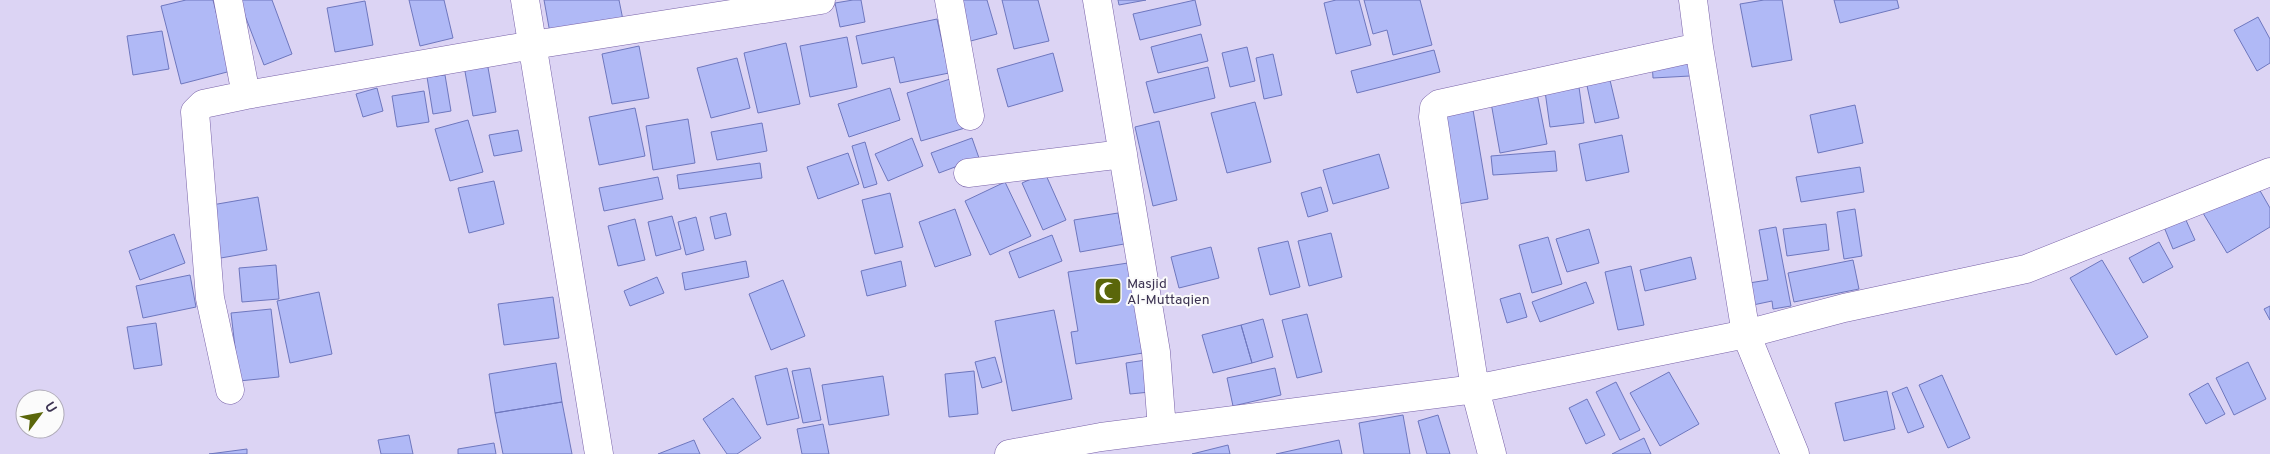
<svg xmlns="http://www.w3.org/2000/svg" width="2270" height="454" font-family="Overpass,sans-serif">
<rect width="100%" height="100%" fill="#dcd4f4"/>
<path fill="#b0b9f6" stroke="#6e77be" d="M186,0H213L231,71L181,84L161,6Z
M239,0H272L292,54L264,65Z
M409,0H444L453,38L420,46Z
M544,0H619L623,20L550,33Z
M853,0H861L865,22L840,27L835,3Z
M955,0H987L997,34L967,42Z
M1002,0H1038L1049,41L1014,49Z
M1118,0H1146L1119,5Z
M1195,0L1201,25L1140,40L1133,14Z
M1336,0H1359L1371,45L1336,54L1324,3Z
M1364,0H1420L1432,45L1393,55L1387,30L1373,34Z
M1764,0H1782L1792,60L1752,67L1740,4Z
M1834,0H1897L1899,8L1840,23Z
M365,1L373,45L335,52L327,8Z
M2258,17L2270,39V63L2257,71L2234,30Z
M937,19L949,73L900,83L894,57L862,64L856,36Z
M162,31L169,69L133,75L127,36Z
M1201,34L1208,61L1158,73L1151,47Z
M847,37L857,87L810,97L800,46Z
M786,43L800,104L758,113L744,53Z
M639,46L649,98L612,104L602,54Z
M1247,47L1255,81L1230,87L1222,53Z
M1434,50L1440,72L1357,93L1351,71Z
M1053,53L1063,91L1008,107L997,69Z
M1273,54L1282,95L1264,99L1256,58Z
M737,58L750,108L711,118L697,68Z
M1689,59L1690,76L1653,78L1652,61Z
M487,62L496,112L473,116L464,66Z
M1208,67L1215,98L1154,113L1146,82Z
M445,75L451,111L433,114L427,77Z
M1609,76L1619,118L1595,123L1586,81Z
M950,79L965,128L921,141L907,93Z
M1578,80L1584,123L1550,127L1544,84Z
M377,88L383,111L363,117L356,94Z
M890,88L900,120L849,137L838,104Z
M1536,88L1547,144L1500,153L1490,97Z
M424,91L429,122L397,127L392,96Z
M1255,102L1271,162L1227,173L1211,113Z
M1472,104L1488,199L1458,204L1442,109Z
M1855,105L1863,143L1818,153L1810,115Z
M635,108L645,156L599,165L589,117Z
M688,119L695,163L653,170L646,126Z
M468,120L483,172L450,181L435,129Z
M1159,121L1177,200L1153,206L1135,127Z
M762,123L767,151L717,160L711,132Z
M518,130L522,151L494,156L489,135Z
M1622,135L1629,172L1586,181L1579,144Z
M912,138L923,166L888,181L875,154Z
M972,138L979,158L939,173L931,153Z
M865,142L877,184L864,188L852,146Z
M1555,151L1557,171L1493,175L1491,156Z
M848,153L859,184L818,199L807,167Z
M1379,154L1389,188L1333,204L1323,170Z
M760,163L762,178L679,189L677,175Z
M1860,167L1864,192L1801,202L1796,177Z
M1045,173L1066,220L1043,230L1022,183Z
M658,177L663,199L604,211L599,188Z
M494,181L504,224L469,233L458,188Z
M1005,182L1031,236L990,255L965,201Z
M2255,182L2270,208V227L2227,253L2203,213Z
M1321,187L1328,211L1308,217L1301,193Z
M890,193L903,247L875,254L862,200Z
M258,197L267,250L215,259L206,206Z
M955,209L971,255L935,267L919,222Z
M1855,209L1862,256L1844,259L1837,212Z
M726,213L731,235L715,239L710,217Z
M1118,213L1124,244L1080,252L1074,220Z
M672,216L681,249L656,256L648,222Z
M696,217L704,250L686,255L678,222Z
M2185,218L2195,240L2173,249L2164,227Z
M635,219L645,260L618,266L608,226Z
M1826,224L1829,250L1787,256L1783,229Z
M1776,227L1791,306L1773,309L1772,301L1753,305L1749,283L1768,280L1759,230Z
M1589,229L1599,263L1567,272L1556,239Z
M1331,233L1342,277L1309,286L1298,241Z
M174,234L185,263L140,280L129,251Z
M1052,235L1062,261L1019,278L1009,252Z
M1548,237L1562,284L1532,293L1519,245Z
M1288,241L1300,287L1270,295L1258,248Z
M2159,242L2173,267L2143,283L2129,258Z
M1211,247L1219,278L1179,288L1171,257Z
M1691,257L1696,279L1645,291L1640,270Z
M1853,260L1859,289L1794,302L1788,273Z
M2102,260L2148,337L2116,355L2070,278Z
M746,261L749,277L685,290L682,273Z
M901,261L906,286L867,296L861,271Z
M1128,263L1143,353L1076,364L1071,332L1078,331L1068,272Z
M276,265L279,299L242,302L239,268Z
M1631,266L1644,325L1618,330L1605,272Z
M190,275L196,307L143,318L136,286Z
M657,277L664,293L630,306L624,291Z
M783,280L805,336L771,350L749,294Z
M1586,282L1594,303L1540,322L1532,302Z
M319,292L332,354L290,363L277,301Z
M1520,293L1527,317L1507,323L1500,299Z
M553,297L559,338L504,345L498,304Z
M2270,306V320L2264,309Z
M271,309L279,377L239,381L231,313Z
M1054,310L1072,399L1012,411L995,321Z
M1307,314L1322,372L1297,378L1282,320Z
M1263,319L1273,357L1252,363L1241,325Z
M156,323L162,365L134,369L127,327Z
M1241,325L1252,363L1213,373L1202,335Z
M995,357L1002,382L982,388L975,362Z
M1146,360L1150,392L1130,394L1126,363Z
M2248,362L2266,399L2234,415L2216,378Z
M556,363L562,402L495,413L489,374Z
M787,368L799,418L767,425L755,376Z
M810,368L821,420L803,423L792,371Z
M1275,368L1281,395L1233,406L1227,378Z
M974,371L978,414L949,417L945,374Z
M1669,372L1699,424L1660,446L1630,393Z
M1942,375L1970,438L1948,448L1919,385Z
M883,376L889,415L829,425L822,385Z
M1616,382L1640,430L1620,440L1596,392Z
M2208,383L2225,414L2206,424L2189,394Z
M1907,387L1924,427L1908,433L1892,393Z
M1887,391L1895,429L1844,441L1835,403Z
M733,398L761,438L737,454H727L703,419Z
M1587,399L1605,435L1586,444L1569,408Z
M562,402L572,454H503L495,413Z
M1403,415L1410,454H1364L1359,423Z
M1438,415L1450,454H1427L1418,421Z
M823,424L829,454H802L797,429Z
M409,435L413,454H381L378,440Z
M1644,438L1651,454H1612Z
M694,440L700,454H658Z
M1339,440L1342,454H1276Z
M494,443L496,454H458V449Z
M1228,445L1230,454H1192Z
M247,449V454H209Z"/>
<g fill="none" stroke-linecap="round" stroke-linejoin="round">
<defs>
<path id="street" d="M228,0L246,95
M525,0L599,454
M949,0L970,116
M1097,0L1156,352L1162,429
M1693,0L1699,47L1746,334L1795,454
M968,173L1123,154
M230,390L210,298L195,112L203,104L246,95L533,45L821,0
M1009,454L1101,437L1475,389L1746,334L1844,308L2026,269L2270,172
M1492,454L1475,389L1433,117L1434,108L1439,104L1699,47"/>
</defs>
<use href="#street" stroke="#7862a8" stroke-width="29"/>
<use href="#street" stroke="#fff" stroke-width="28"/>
</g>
<defs>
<symbol id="mosque-square" viewBox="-11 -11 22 22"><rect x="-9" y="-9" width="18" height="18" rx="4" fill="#5a660a" stroke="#fbfbfb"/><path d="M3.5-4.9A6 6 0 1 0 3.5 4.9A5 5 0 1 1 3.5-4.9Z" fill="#fff"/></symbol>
</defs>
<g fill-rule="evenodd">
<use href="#mosque-square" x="1092" y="275" width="32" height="32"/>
</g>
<g text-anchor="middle" stroke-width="4" stroke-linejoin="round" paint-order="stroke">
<g font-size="14" fill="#3c3352" stroke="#fbfbfb" text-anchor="start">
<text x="1127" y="288">Masjid<tspan x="1127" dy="16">Al-Muttaqien</tspan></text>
</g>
</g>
<g transform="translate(40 414) rotate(58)"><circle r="24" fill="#fbfbfb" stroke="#afabb7"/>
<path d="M0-4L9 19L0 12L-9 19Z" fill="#5a660a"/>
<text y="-8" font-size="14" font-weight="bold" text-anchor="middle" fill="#3c3352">U</text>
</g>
</svg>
